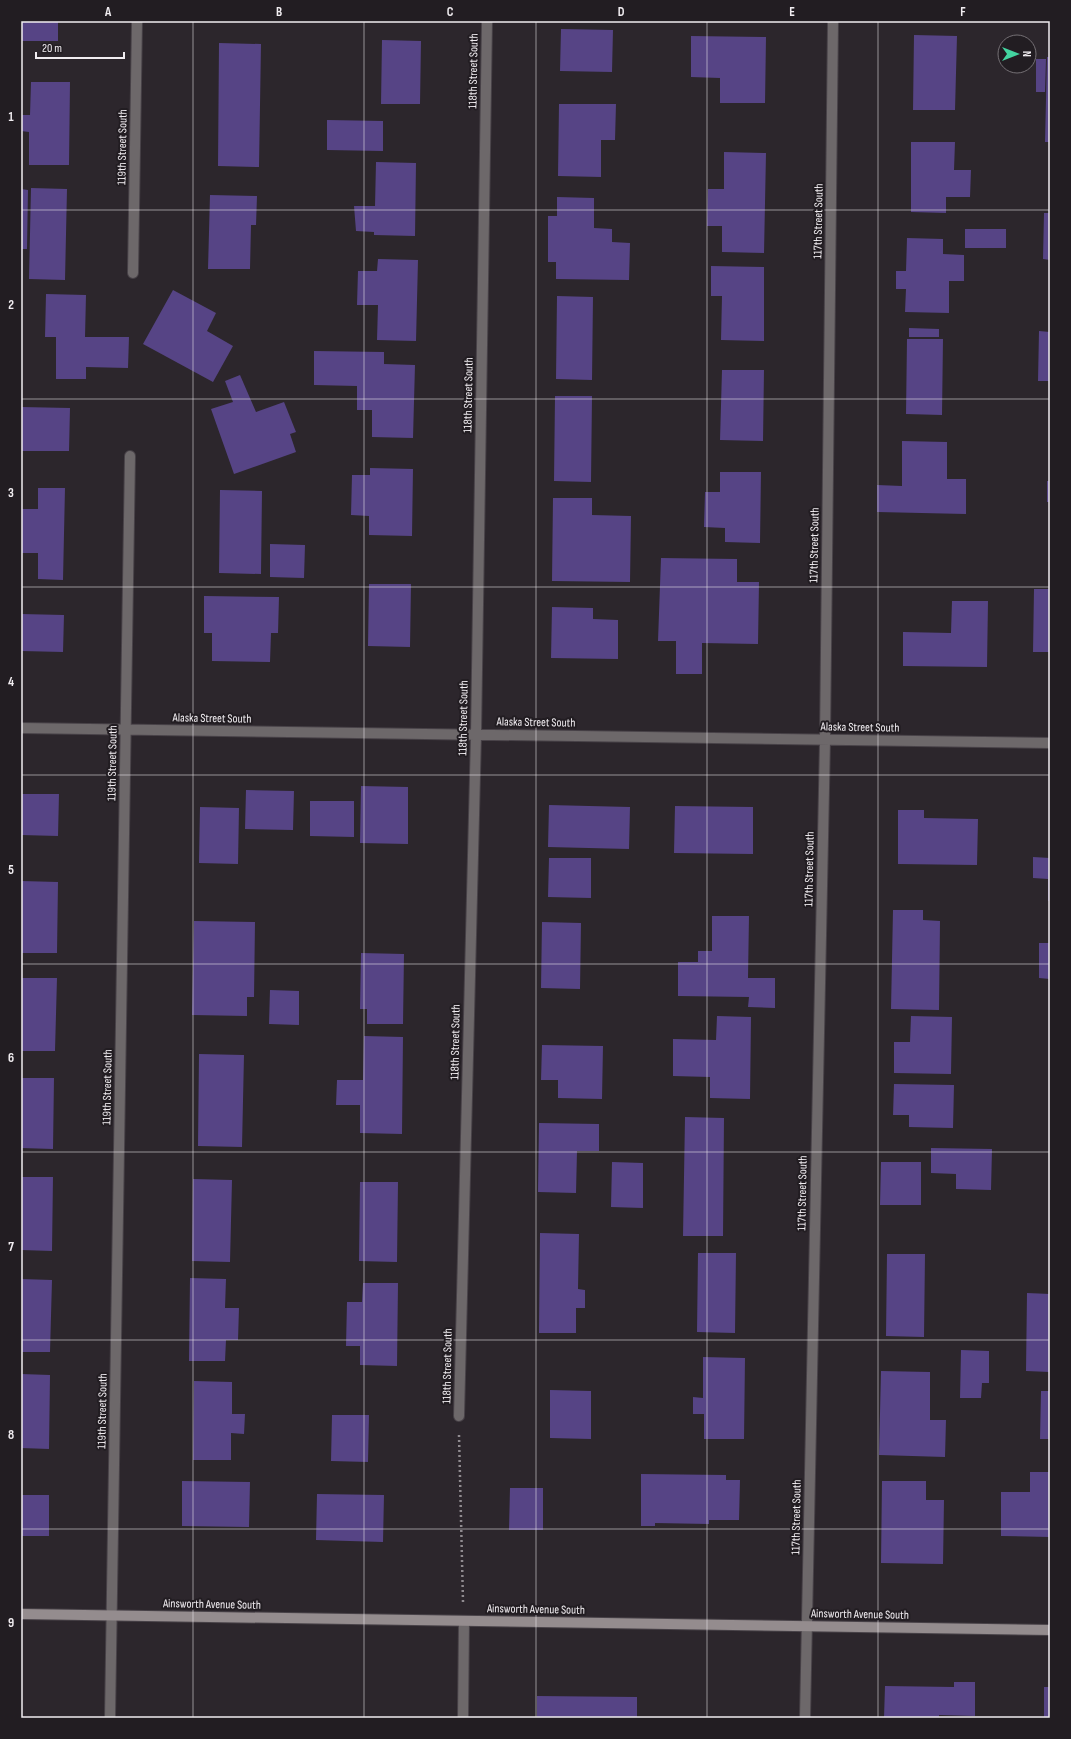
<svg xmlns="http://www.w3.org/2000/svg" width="1071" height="1739" font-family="'Sofia Sans Condensed',sans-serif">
<rect width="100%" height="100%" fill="#2c262c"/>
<path fill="#564485" d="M21,21H58V41H21Z
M561,29L613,30L612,72L560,71Z
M914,35L957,36L955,110H913Z
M691,36L766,37L765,103H720V78L691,77Z
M382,40L421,41L420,104H381Z
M219,43L261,44L259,167L218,166Z
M1047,57H1050V142H1045Z
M1036,59H1046L1045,92H1036Z
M31,82H70L69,165H29V132L21,131V115H30Z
M559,104H616L615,140H601V177L558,176Z
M327,120L383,121V151L327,150Z
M911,142H955L954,170H971L970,197H946V213L911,212Z
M724,152L766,153L764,253L722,252V226H707L708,189H724Z
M376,162L416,163L415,236L374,235V232L356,231L354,206H375Z
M31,188L67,189L65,280L29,279Z
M21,189L28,190L27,249H21Z
M210,195L257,196L256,225H251L250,269H208Z
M557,197L594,198V228L612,229V242L630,243L629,280L556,279V262H548V216H557Z
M1044,213H1050V260L1043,259Z
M965,229H1006V248H965Z
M907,238L943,239V254L964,255V281H949V313L905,312L906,289H896V271H906Z
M378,259L418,260L416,341L377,340L378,305H357L358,271H377Z
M711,266L764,267V341L721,340L722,296H711Z
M173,290L216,313L207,331L233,346L213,382L143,344Z
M46,294L86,295L85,337H129L128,368L86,367V379H56V337H45Z
M557,296L593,297L592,380L556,379Z
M909,328L939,329V337H909Z
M1039,331L1050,332V381H1038Z
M907,339H943L942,415L906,414Z
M314,351L384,352V364L415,365L413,438L372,437V410H357V386L314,385Z
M722,370H764L763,441L720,440Z
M240,375L256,412L284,402L296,432L290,434L296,452L234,474L211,409L233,402L225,381Z
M555,396H592L591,482L554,481Z
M21,407L70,408L69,451H21Z
M902,441L947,442V479H966V514L877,512V485L902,486Z
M370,468L413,469L412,536L369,535V516L351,515L352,475H370Z
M720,472H761L760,543L725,542V528L704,527L705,492H720Z
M1047,481H1050V502H1047Z
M38,488H65L63,580L38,579V553H21V509H38Z
M220,490L262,491L261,574L219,573Z
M553,498H592V515L631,516L630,582L552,581Z
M270,544L305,545L304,578L270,577Z
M661,558L737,559V582H759L758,644L702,643V674H676V641H658Z
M369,584H411L410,647L368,646Z
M1034,589H1050V652H1033Z
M204,596L279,597L278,633H271L270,662L212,661V633H204Z
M952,601H988L987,667L903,666V632L951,633Z
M552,607L593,608V619L618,620V659L551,658Z
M21,614L64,615L63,652L21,651Z
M361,786L408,787V844L360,843Z
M246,790L294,791L293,830L245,829Z
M21,794H59L58,836L21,835Z
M310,801H354V837L310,836Z
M549,805L630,807L629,849L548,847Z
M675,806L753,807V854L674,853Z
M200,807L239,808L238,864L199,863Z
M898,810H924V818L978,819L977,865L898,864Z
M1033,857L1050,858V901H1048V879L1033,878Z
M549,858H591V898L548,897Z
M21,881L58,882L57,953H21Z
M893,910H923V920L940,921L939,1010L891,1009Z
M712,916H749L748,978H775V1008L748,1007L749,997L678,996V962H698V951H712Z
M194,921L255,922L254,997H247V1016L192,1015Z
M542,922L581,923L580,989L541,988Z
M1039,943H1050V979L1039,978Z
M361,953L404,954L403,1024H367V1009H360Z
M21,978H57L55,1051H21Z
M270,990L299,991V1025L269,1024Z
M717,1016L751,1017L750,1099L710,1098V1077L673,1076V1039L716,1040Z
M911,1016L952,1017L951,1074L894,1073V1042H910Z
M364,1036L403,1037L402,1134L360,1133V1105H336L337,1080H363Z
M542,1045L603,1046L602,1099L558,1098V1080H541Z
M199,1054L244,1055L242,1147L198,1146Z
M21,1078H54L53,1149L21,1148Z
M894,1084L954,1085L953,1128L909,1127V1115H893Z
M685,1117L724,1118L723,1236H683Z
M539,1123L599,1124V1151H577L576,1193L538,1192Z
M931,1148L992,1149L991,1190L956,1189V1174L931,1173Z
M612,1162L643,1163V1208L611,1207Z
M881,1162H921V1205H880Z
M21,1177H53L52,1251L21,1250Z
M193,1179L232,1180L230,1262L192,1261Z
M360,1182H398L397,1262L359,1261Z
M540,1233L579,1234L578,1289L585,1290V1308H576V1333H539Z
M698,1253H736L735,1333L697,1332Z
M887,1254H925L924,1337L886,1336Z
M190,1278L226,1279L225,1308H239L238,1340H226L225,1361H189Z
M21,1279L52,1280L50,1352H21Z
M363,1283H398L397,1366L360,1365V1346H346L347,1302H362Z
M1027,1293L1050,1294V1372L1026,1371Z
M961,1350L989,1351V1383H982L981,1398H960Z
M703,1357L745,1358L744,1439H704V1414H693V1397L703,1398Z
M881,1371L930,1372V1420H946L945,1457L879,1455Z
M21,1374L50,1375L49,1449L21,1448Z
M194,1381L232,1382V1414H245L244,1434L231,1433V1460H193Z
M550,1390L591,1391V1439L550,1438Z
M1041,1391H1050V1439H1040Z
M332,1415H369L368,1462L331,1461Z
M1030,1472H1050V1537L1001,1536V1492H1030Z
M641,1474L726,1475V1480H740L739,1520H709V1524L655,1523V1526H641Z
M182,1481L250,1482L249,1527L182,1526Z
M882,1481H926V1500H944L943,1564L881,1563Z
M510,1488H543V1530H509Z
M317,1494L384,1495L383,1542L316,1540Z
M21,1495H49V1536H21Z
M954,1682H975V1716L939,1715V1718H884L885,1686L954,1687Z
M1044,1687H1050V1718H1044Z
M537,1696L637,1697V1718H537Z"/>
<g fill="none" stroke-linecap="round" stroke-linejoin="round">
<defs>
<path id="street" d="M133,273L137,21
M21,728L1050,743
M459,1416L476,735L487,21
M110,1718L130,456
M463,1718L464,1621
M805,1718L825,740L833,21"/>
<path id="secondary" d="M21,1614L1050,1630"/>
</defs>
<use href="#street" stroke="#484248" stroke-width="12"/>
<use href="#secondary" stroke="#484248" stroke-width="12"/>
<path stroke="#908b90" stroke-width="2.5" stroke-dasharray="2 3" stroke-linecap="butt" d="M459,1435L463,1602"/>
<use href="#street" stroke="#6d686a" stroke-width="10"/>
<use href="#secondary" stroke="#948c8e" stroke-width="10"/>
</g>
<path fill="none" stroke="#f1edf1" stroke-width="1" stroke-opacity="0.55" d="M193,21V1718M364,21V1718M536,21V1718M707,21V1718M878,21V1718M21,210H1050M21,399H1050M21,587H1050M21,775H1050M21,964H1050M21,1152H1050M21,1340H1050M21,1529H1050"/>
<g text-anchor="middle" stroke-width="4" stroke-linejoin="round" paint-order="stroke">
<g font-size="12" fill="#f1edf1" stroke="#221d22">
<text transform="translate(473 71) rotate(-89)" y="4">118th Street South</text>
<text transform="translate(122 147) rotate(-89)" y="4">119th Street South</text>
<text transform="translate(818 221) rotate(-89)" y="4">117th Street South</text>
<text transform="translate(468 395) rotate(-89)" y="4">118th Street South</text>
<text transform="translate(814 545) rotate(-89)" y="4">117th Street South</text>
<text transform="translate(212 718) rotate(1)" y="4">Alaska Street South</text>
<text transform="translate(463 718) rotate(-89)" y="4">118th Street South</text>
<text transform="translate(536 722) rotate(1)" y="4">Alaska Street South</text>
<text transform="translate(860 727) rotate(1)" y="4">Alaska Street South</text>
<text transform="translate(112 763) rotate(-89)" y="4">119th Street South</text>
<text transform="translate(809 869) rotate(-89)" y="4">117th Street South</text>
<text transform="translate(455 1042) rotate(-89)" y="4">118th Street South</text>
<text transform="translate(107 1087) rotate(-89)" y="4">119th Street South</text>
<text transform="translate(802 1193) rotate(-89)" y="4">117th Street South</text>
<text transform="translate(447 1366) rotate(-89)" y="4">118th Street South</text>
<text transform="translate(102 1411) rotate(-89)" y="4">119th Street South</text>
<text transform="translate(796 1517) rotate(-89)" y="4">117th Street South</text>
<text transform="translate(212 1604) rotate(1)" y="4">Ainsworth Avenue South</text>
<text transform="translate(536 1609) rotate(1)" y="4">Ainsworth Avenue South</text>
<text transform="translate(860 1614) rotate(1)" y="4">Ainsworth Avenue South</text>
</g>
</g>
<rect width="1071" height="1739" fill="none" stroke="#221d22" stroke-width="44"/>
<g transform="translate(1017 54) rotate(90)"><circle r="19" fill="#221d22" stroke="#757075"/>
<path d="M0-3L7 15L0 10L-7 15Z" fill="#43d4a0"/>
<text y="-6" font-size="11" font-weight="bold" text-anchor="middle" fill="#f1edf1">N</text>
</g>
<path d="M36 52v6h88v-6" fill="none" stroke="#f1edf1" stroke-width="2"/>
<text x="42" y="52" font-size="12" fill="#f1edf1" stroke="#221d22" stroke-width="3" paint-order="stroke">20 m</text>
<rect x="22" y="22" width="1027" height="1695" fill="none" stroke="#f1edf1" stroke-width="1.5"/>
<g font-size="13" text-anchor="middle" font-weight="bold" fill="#f1edf1">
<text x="108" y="16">A</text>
<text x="279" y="16">B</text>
<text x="450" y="16">C</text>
<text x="621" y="16">D</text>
<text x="792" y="16">E</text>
<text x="963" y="16">F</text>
<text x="11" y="121">1</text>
<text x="11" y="309">2</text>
<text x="11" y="497">3</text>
<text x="11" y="686">4</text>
<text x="11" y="874">5</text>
<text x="11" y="1062">6</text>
<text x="11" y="1251">7</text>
<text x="11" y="1439">8</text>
<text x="11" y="1627">9</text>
</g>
</svg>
